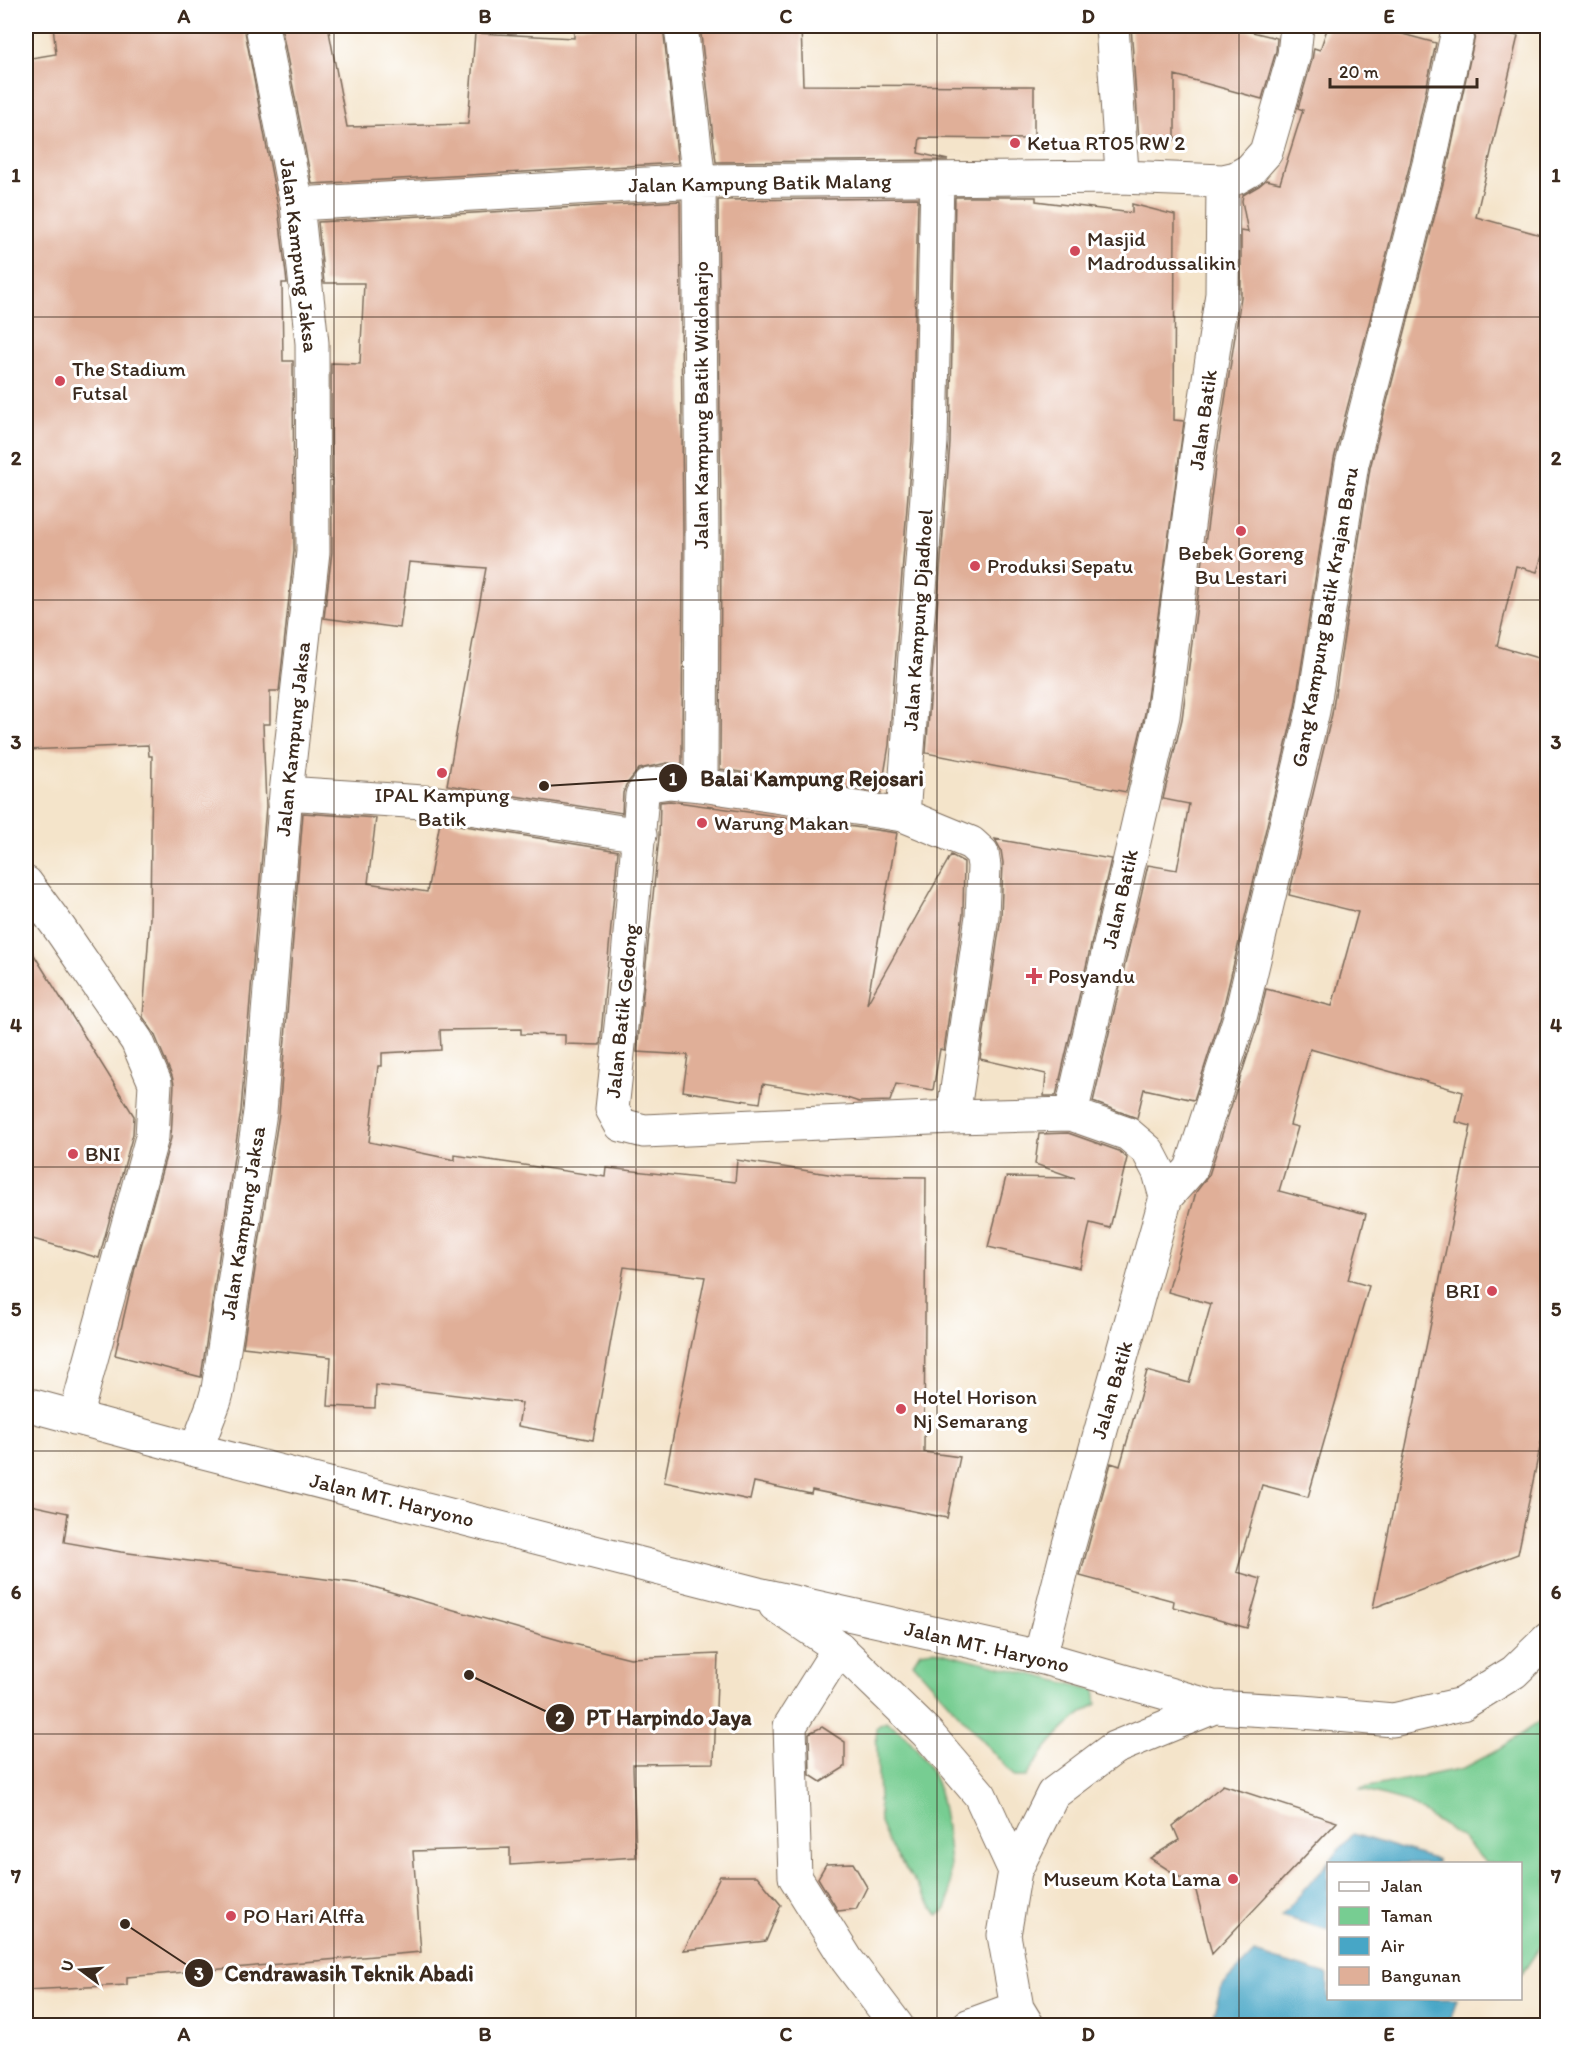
<svg xmlns="http://www.w3.org/2000/svg" width="1573" height="2051" font-family="Itim,sans-serif">
<rect width="100%" height="100%" fill="#fff"/>
<filter id="ink" filterUnits="userSpaceOnUse"><feTurbulence type="fractalNoise" baseFrequency=".0167" numOctaves="2"/><feDisplacementMap in="SourceGraphic" scale="12" xChannelSelector="R" yChannelSelector="G"/><feConvolveMatrix kernelMatrix="1 2 1 2 8 2 1 2 1" color-interpolation-filters="sRGB"/></filter>
<filter id="wash" filterUnits="userSpaceOnUse"><feTurbulence type="fractalNoise" baseFrequency=".008" numOctaves="4" result="noise"/><feDisplacementMap in="SourceGraphic" scale="24" xChannelSelector="R" yChannelSelector="G"/><feGaussianBlur stdDeviation="1.35" result="paint"/><feColorMatrix in="noise" values="0 0 0 0 0 0 0 0 0 0 0 0 0 0 0 0 0 1.4 0 .05"/><feComposite in="paint" operator="in"/></filter>
<g filter="url(#wash)">
<rect width="100%" height="100%" fill="#f4e4ca"/>
<path fill="#77cd92" stroke="#597c58" stroke-width="1.5" d="M933,1650L1095,1690L1097,1704C1067,1721 1044,1748 1026,1777H1015L913,1663L920,1652Z
M1547,1716V1937L1521,1975L1520,1864L1486,1863L1462,1838L1409,1803L1359,1789L1464,1768L1498,1750Z
M886,1722C907,1732 927,1760 936,1782C944,1801 958,1895 945,1910C943,1912 940,1914 938,1915L891,1848L880,1823L876,1727Z"/>
<path fill="#47a6c6" stroke="#416872" stroke-width="1.5" d="M1353,1834L1437,1860L1436,1863L1328,1864V1930L1281,1916Z
M1254,1953L1328,1975V1998L1457,1999L1449,2025H1213L1211,2021L1222,1986Z"/>
<g id="blocks">
<path fill="#e0af98" d="M53,26H244L278,207L287,283H282L283,361H293L294,551L279,691H270V724H263L266,806L241,1110L201,1377L115,1355L135,1268L171,1138L174,1084L172,1076L154,1033L143,1017L150,917L152,756H149L148,745L26,750V59L56,54Z
M281,26H328L347,127L468,124L475,33L574,38V26H663L678,163L312,184Z
M700,26H801L803,85L1034,86V139L920,138L918,153L948,160L716,162Z
M1131,26H1228L1277,38L1276,51L1262,99L1175,75V140H1139Z
M1328,26H1373L1436,43L1411,160L1334,459L1295,707L1223,1009L1194,1100L1144,1089L1137,1118L1093,1102L1148,865L1177,870L1189,804L1163,799L1182,719L1217,453L1241,297V231L1248,232L1242,201L1243,195L1259,186L1266,180L1280,183L1303,110L1298,108L1312,60L1314,48L1320,50Z
M1477,26L1518,36L1476,217L1548,237V537L1537,572L1516,566L1497,646L1548,661V1409L1518,1554L1373,1608L1471,1126L1456,1122L1463,1092L1310,1049L1290,1125L1298,1127L1279,1191L1366,1214L1348,1280L1369,1286L1308,1497L1262,1485L1237,1572L1261,1579L1247,1628L1173,1607L1174,1601L1080,1576L1111,1463L1120,1466L1147,1371L1189,1383L1211,1304L1168,1292L1196,1192L1209,1175L1259,1020L1266,989L1332,1006L1358,912L1289,895L1332,714L1370,468L1447,168Z
M955,197H1036V201L1132,213V204L1175,215L1174,420L1184,421L1145,713L1126,792L926,753L950,443Z
M918,198L912,441L889,745L881,793L720,769L721,535L718,200Z
M680,201L683,535L682,764L667,763L639,769L626,785L623,793L622,813L447,785L486,568L409,562L400,628L324,618L332,552L331,363L360,364L364,283H324L318,222Z
M670,801L897,833L867,1004L951,855L964,862L963,914L944,1050L940,1049L933,1090L896,1084L890,1101L859,1102L847,1098L763,1084L760,1103L683,1091L688,1055L637,1052L659,837L660,802Z
M303,813L376,818L368,883L427,892L440,822L618,851L600,1045L565,1044V1035L521,1034V1029L440,1030L441,1050L382,1053V1066H378L369,1142L455,1160V1155L606,1177L607,1168L735,1182L737,1160L841,1176L926,1177L924,1452L960,1457L947,1518L812,1490L811,1494L754,1482L750,1500L664,1482L705,1277L624,1267L593,1440L518,1426L522,1403L376,1385L375,1408L328,1406L331,1357L243,1347L279,1114Z
M995,839L1111,859L1056,1096H1044L1046,1074L980,1059L1001,917L1003,863L1001,850Z
M26,942L134,1116L133,1134L99,1258L26,1237Z
M1068,1133L1119,1151L1127,1158L1110,1228L1090,1223L1080,1268L988,1247L1006,1177L1075,1178L1035,1164L1039,1134Z
M26,1504L68,1513L64,1542L121,1552L363,1584L566,1642L630,1658L718,1654L714,1763L633,1764L636,1857L510,1865V1848L413,1851L421,1952L127,1977V1985L26,1990Z
M822,1727L845,1742V1767L821,1782L810,1775L809,1733Z
M1223,1785L1337,1822L1212,1954L1195,1887L1150,1858L1179,1840L1173,1826Z
M853,1863L867,1887L856,1909L838,1911L818,1878L826,1864Z
M720,1876H757L781,1905L766,1941L684,1950Z"/>
</g>
</g>
<g filter="url(#ink)">
<use href="#blocks" fill-opacity="0" stroke="#7c6b5a" stroke-width="1.5"/>
<g fill="none" stroke-linecap="round" stroke-linejoin="round">
<defs>
<path id="minor" d="M681,26L699,181L702,535L701,785
M1112,26L1122,172L1121,177
M297,204L699,181L1121,177L1223,181L1236,178L1250,170L1266,152L1294,55L1297,26
M286,793L438,803L640,835
M903,815L931,442L937,179
M26,883L60,929L137,1041L155,1083L152,1137L75,1418
M1071,1114L1163,716L1198,450L1222,294L1223,181
M953,1117L982,916L984,866L982,853L971,843L903,815L701,785L670,782L649,785L642,795L626,980L612,1109L621,1125L644,1131L953,1117L1071,1114L1128,1134L1148,1151L1159,1172L1166,1197L1065,1559L1040,1657
M1166,1197L1191,1169L1241,1014L1313,711L1352,464L1429,164L1459,26
M196,1450L215,1400L218,1389L260,1112L286,793L313,552L312,343L297,204L262,26
M839,1648L790,1726L795,1877L847,1960L897,2026"/>
<path id="major" d="M26,1404L196,1450L758,1594L1040,1657L1214,1707
M775,1605L839,1648L927,1733L980,1795L1015,1871
M968,2026L1017,2008
M1028,2026L1017,2008L1004,1935L1015,1871L1053,1794L1114,1748L1214,1707L1303,1712L1393,1720L1462,1704L1514,1672L1548,1639"/>
</defs>
<use href="#minor" stroke="#7c6b5a" stroke-width="35"/>
<use href="#major" stroke="#7c6b5a" stroke-width="35"/>
<use href="#minor" stroke="#fff" stroke-width="33"/>
<use href="#major" stroke="#fff" stroke-width="33"/>
</g>
</g>
<path fill="none" stroke="#3b2a1e" stroke-width="1.5" stroke-opacity="0.55" d="M334,26V2026M636,26V2026M937,26V2026M1239,26V2026M26,317H1548M26,600H1548M26,884H1548M26,1167H1548M26,1451H1548M26,1734H1548"/>
<g fill="#d1495b" stroke="#fff" stroke-width="2">
<circle cx="1015" cy="143" r="6"/>
<circle cx="1075" cy="251" r="6"/>
<circle cx="60" cy="381" r="6"/>
<circle cx="1241" cy="531" r="6"/>
<circle cx="975" cy="566" r="6"/>
<circle cx="442" cy="773" r="6"/>
<circle cx="702" cy="823" r="6"/>
<path d="M1031 967h6v6h6v6h-6v6h-6v-6h-6v-6h6z"/>
<circle cx="73" cy="1154" r="6"/>
<circle cx="1492" cy="1291" r="6"/>
<circle cx="901" cy="1409" r="6"/>
<circle cx="1233" cy="1879" r="6"/>
<circle cx="231" cy="1916" r="6"/>
</g>
<g text-anchor="middle" stroke-width="6" stroke-linejoin="round" paint-order="stroke">
<g font-size="21" fill="#3b2a1e" stroke="#fff" text-anchor="start">
<text x="1027" y="150">Ketua RT05 RW 2</text>
<text x="1087" y="246">Masjid<tspan x="1087" dy="24">Madrodussalikin</tspan></text>
<text x="72" y="376">The Stadium<tspan x="72" dy="24">Futsal</tspan></text>
<text x="1241" y="560" text-anchor="middle">Bebek Goreng<tspan x="1241" dy="24">Bu Lestari</tspan></text>
<text x="987" y="573">Produksi Sepatu</text>
<text x="442" y="802" text-anchor="middle">IPAL Kampung<tspan x="442" dy="24">Batik</tspan></text>
<text x="714" y="830">Warung Makan</text>
<text x="1048" y="983">Posyandu</text>
<text x="85" y="1161">BNI</text>
<text x="1480" y="1298" text-anchor="end">BRI</text>
<text x="913" y="1404">Hotel Horison<tspan x="913" dy="24">Nj Semarang</tspan></text>
<text x="1221" y="1886" text-anchor="end">Museum Kota Lama</text>
<text x="243" y="1923">PO Hari Alffa</text>
</g>
<g font-size="21" fill="#3b2a1e" stroke="#fff">
<text transform="translate(760 183) rotate(-1)" y="7">Jalan Kampung Batik Malang</text>
<text transform="translate(299 255) rotate(83)" y="7">Jalan Kampung Jaksa</text>
<text transform="translate(701 405) rotate(-90)" y="7">Jalan Kampung Batik Widoharjo</text>
<text transform="translate(1203 420) rotate(-82)" y="7">Jalan Batik</text>
<text transform="translate(1325 617) rotate(-80)" y="7">Gang Kampung Batik Krajan Baru</text>
<text transform="translate(918 620) rotate(-86)" y="7">Jalan Kampung Djadhoel</text>
<text transform="translate(293 739) rotate(-84)" y="7">Jalan Kampung Jaksa</text>
<text transform="translate(1120 899) rotate(-77)" y="7">Jalan Batik</text>
<text transform="translate(622 1011) rotate(-84)" y="7">Jalan Batik Gedong</text>
<text transform="translate(243 1223) rotate(-81)" y="7">Jalan Kampung Jaksa</text>
<text transform="translate(1112 1390) rotate(-74)" y="7">Jalan Batik</text>
<text transform="translate(392 1500) rotate(14)" y="7">Jalan MT. Haryono</text>
<text transform="translate(987 1647) rotate(13)" y="7">Jalan MT. Haryono</text>
</g>
</g>
<path fill="none" stroke="#3b2a1e" stroke-width="2" d="M544 786L673 778M469 1675L560 1718M125 1924L199 1973"/>
<g fill="#3b2a1e" stroke="#fff" stroke-width="2">
<circle cx="544" cy="786" r="6"/>
<circle cx="469" cy="1675" r="6"/>
<circle cx="125" cy="1924" r="6"/>
<circle cx="673" cy="778" r="15"/>
<circle cx="560" cy="1718" r="15"/>
<circle cx="199" cy="1973" r="15"/>
</g>
<g font-size="18" text-anchor="middle" font-weight="bold" fill="#fff">
<text x="673" y="785">1</text>
<text x="560" y="1724">2</text>
<text x="199" y="1980">3</text>
</g>
<g font-size="22" text-anchor="middle" font-weight="bold" fill="#3b2a1e" stroke="#fff" stroke-width="6" stroke-linejoin="round" paint-order="stroke">
<text x="812" y="786">Balai Kampung Rejosari</text>
<text x="669" y="1725">PT Harpindo Jaya</text>
<text x="349" y="1981">Cendrawasih Teknik Abadi</text>
</g>
<rect width="1573" height="2051" fill="none" stroke="#fff" stroke-width="66"/>
<rect x="1327" y="1862" width="195" height="138" fill="#ffffff" stroke="#b1aaa5" stroke-width="1.5"/>
<rect x="1339" y="1882" width="30" height="9" fill="#ffffff" stroke="#b1aaa5" stroke-width="1.5"/>
<text x="1381" y="1892" font-size="18" fill="#3b2a1e">Jalan</text>
<rect x="1339" y="1907" width="30" height="18" fill="#77cd92" stroke="#b1aaa5" stroke-width="1.5"/>
<text x="1381" y="1922" font-size="18" fill="#3b2a1e">Taman</text>
<rect x="1339" y="1937" width="30" height="18" fill="#47a6c6" stroke="#b1aaa5" stroke-width="1.5"/>
<text x="1381" y="1952" font-size="18" fill="#3b2a1e">Air</text>
<rect x="1339" y="1967" width="30" height="18" fill="#e0af98" stroke="#b1aaa5" stroke-width="1.5"/>
<text x="1381" y="1982" font-size="18" fill="#3b2a1e">Bangunan</text>
<g transform="translate(81 1970) rotate(286)" stroke="#ffffff" stroke-width="4.5" paint-order="stroke">
<path d="M0-4.5L10 22L0 15L-10 22Z" fill="#3b2a1e"/>
<text y="-9" font-size="16" font-weight="bold" text-anchor="middle" fill="#3b2a1e">U</text>
</g>
<path d="M1330 78v9h147v-9" fill="none" stroke="#3b2a1e" stroke-width="3"/>
<text x="1339" y="78" font-size="18" fill="#3b2a1e" stroke="#ffffff" stroke-width="4.5" paint-order="stroke">20 m</text>
<rect x="33" y="33" width="1507" height="1985" fill="none" stroke="#3b2a1e" stroke-width="2"/>
<g font-size="20" text-anchor="middle" font-weight="bold" fill="#3b2a1e">
<text x="184" y="23">A</text>
<text x="485" y="23">B</text>
<text x="786" y="23">C</text>
<text x="1088" y="23">D</text>
<text x="1389" y="23">E</text>
<text x="16" y="182">1</text>
<text x="1556" y="182">1</text>
<text x="16" y="465">2</text>
<text x="1556" y="465">2</text>
<text x="16" y="749">3</text>
<text x="1556" y="749">3</text>
<text x="16" y="1032">4</text>
<text x="1556" y="1032">4</text>
<text x="16" y="1316">5</text>
<text x="1556" y="1316">5</text>
<text x="16" y="1599">6</text>
<text x="1556" y="1599">6</text>
<text x="16" y="1883">7</text>
<text x="1556" y="1883">7</text>
<text x="184" y="2041">A</text>
<text x="485" y="2041">B</text>
<text x="786" y="2041">C</text>
<text x="1088" y="2041">D</text>
<text x="1389" y="2041">E</text>
</g>
</svg>
